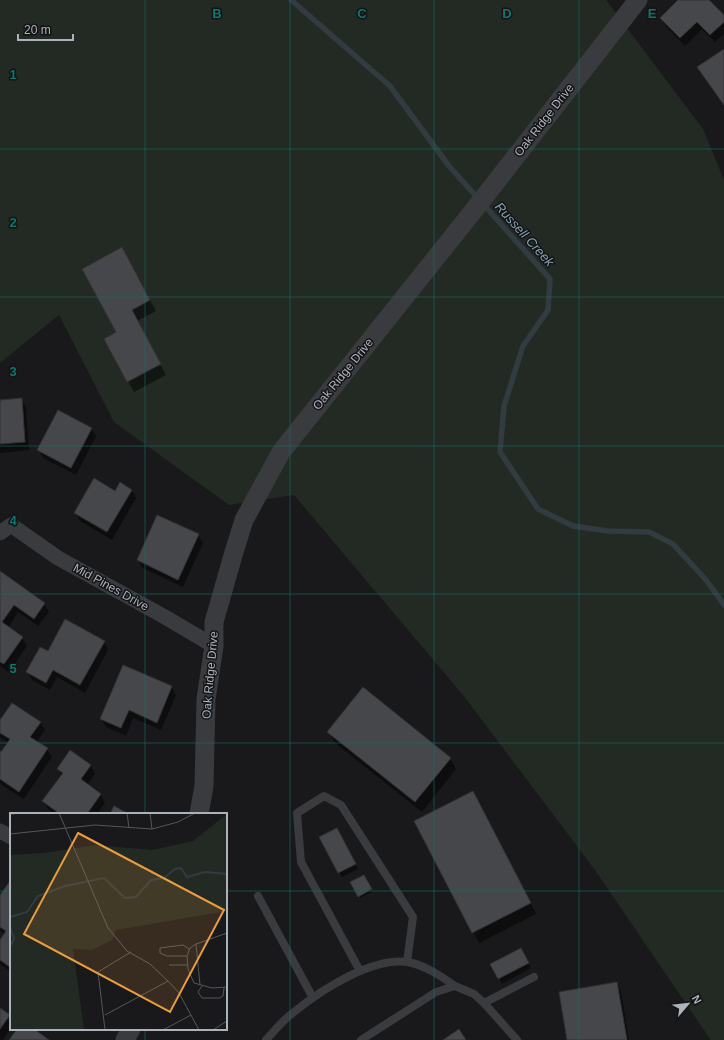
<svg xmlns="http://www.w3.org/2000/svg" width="724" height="1040" font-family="Helvetica,sans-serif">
<rect width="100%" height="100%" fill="#19191b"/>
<path fill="#232a23" d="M0,0H606L703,129L724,180V1040H711L710,1039L595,870L463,695L294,495L229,505L114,422L59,315L0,363Z"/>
<path fill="#0007" d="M679,0H708L724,16V34L715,42L702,29L685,46L666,26L661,18Z
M128,259L156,311L137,321L166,375L134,392L105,339L118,332Z
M21,399L26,407L29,450L0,453V401Z
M91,428L96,436L76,475L43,458L39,450Z
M132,490L136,498L112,540L80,521L75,513L115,492Z
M198,535L203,543L183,587L142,568L138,560Z
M0,572L44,604L49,612L38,626L18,612L8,628L22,638L27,646L9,672L0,666Z
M104,642L108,650L85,693L57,677L50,690L32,680L27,672L48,653Z
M124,666L172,687L176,695L161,730L133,718L126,736L106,727L101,719Z
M0,722H40L45,730L37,742L47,749L52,757L24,799L0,784V753L2,754L9,743L0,737Z
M329,732L450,758L456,769L422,812L335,743Z
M71,751L91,766L95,774L87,785L101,795L105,803L97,814H55L48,809L43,801L62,776L58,769Z
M479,803L536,914L479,943L416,822Z
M336,829L358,869L342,877L321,837Z
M364,876L372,892L360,898L352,882Z
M11,884V972L0,964V941L5,934L0,931V897Z
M521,949L531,968L502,984L492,964Z
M616,983L621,991L629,1040H568Z
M0,1009L9,1016L11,1018V1028L3,1040H0Z"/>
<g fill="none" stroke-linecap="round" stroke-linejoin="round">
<path stroke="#313b40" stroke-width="5.5" d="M291,0L390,86L449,166L550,279L548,310L523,346L504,406L500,452L538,509L573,526L608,531L649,532L673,544L706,580L724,605"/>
</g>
<path fill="#46474a" stroke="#333336" d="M678,0H709L724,15V22L710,35L697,22L680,38L660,18Z
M724,49V105L697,67Z
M122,247L150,300L132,310L161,364L127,382L104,339L116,332L82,269Z
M22,398L25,442L0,444V400Z
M58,410L92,428L71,468L37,450Z
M94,478L115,491L120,482L132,490L107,532L74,513Z
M157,515L199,534L178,580L137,560Z
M0,571L45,603L34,619L14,605L2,622L23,637L4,664L0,662Z
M65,619L105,641L80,685L53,670L46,683L26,672L40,647L48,651Z
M123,665L172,686L157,723L129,710L121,728L100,719Z
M363,687L451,758L415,802L327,732Z
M12,703L41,722L30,737L48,748L19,792L0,779V751L1,752L10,739L0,733V720Z
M70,750L91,765L81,779L101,794L87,814H60L42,801L63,773L57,769Z
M473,791L531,903L472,933L414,821Z
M114,806L129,814H110Z
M337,828L356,864L338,873L319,837Z
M364,875L372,889L358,897L350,882Z
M10,881L11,882V968L0,960V940L6,931L0,927V895Z
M521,948L529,963L498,979L490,964Z
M617,982L627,1040H567L559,992Z
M0,1008L10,1015L0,1029Z
M17,1029H34L49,1040H9Z
M459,1029L466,1040H443Z"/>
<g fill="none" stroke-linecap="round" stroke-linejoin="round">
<path stroke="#3a3b3f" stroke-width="8" d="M258,896L313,998
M360,971L301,862L297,813L324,796L341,805L413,917L407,962
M484,1003L534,977
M266,1040C274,1031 283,1020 294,1012C321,990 376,954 412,963C428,967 442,977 455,986
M361,1040L436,992L455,986L474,994L484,1003L517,1040"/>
<path stroke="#3a3b3f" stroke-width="15" d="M0,533L11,525L58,558L165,617L214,646
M0,831L11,837"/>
<path stroke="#3a3b3f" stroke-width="19" d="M199,814L204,786L206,699L214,646V622L234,552L244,520L281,452L478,205L638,0
M125,1040L131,1029"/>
</g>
<path fill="none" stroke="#0f766e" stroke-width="1" stroke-opacity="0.55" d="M145,0V814M290,0V1040M434,0V1040M579,0V1040M0,149H724M0,297H724M0,446H724M0,594H724M0,743H724M0,891H11M226,891H724M145,1029V1040"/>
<g text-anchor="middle" stroke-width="3" stroke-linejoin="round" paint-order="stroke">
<g font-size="12" fill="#acb2ba" stroke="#141416">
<text transform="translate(544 120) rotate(-52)" y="4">Oak Ridge Drive</text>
<text transform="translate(343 374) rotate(-51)" y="4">Oak Ridge Drive</text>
<text transform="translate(111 587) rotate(29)" y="4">Mid Pines Drive</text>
<text transform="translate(210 675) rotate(-85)" y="4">Oak Ridge Drive</text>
</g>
<g font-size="13" font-style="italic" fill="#85a3b3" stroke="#141416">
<text transform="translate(525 234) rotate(48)" y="5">Russell Creek</text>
</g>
</g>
<g transform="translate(10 813)">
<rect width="217" height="217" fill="#19191b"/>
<path d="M217,1V98L106,117L102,127L82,137L63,136L74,217H0V42L34,40L85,32L142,37L183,28Z" fill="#232a23"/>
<path fill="none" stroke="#313b40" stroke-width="2" d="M0,104L17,99L28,83L55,73L94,65L115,85L126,84L141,67L154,65L165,56L171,55L177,64L195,59L217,61M0,114L4,126L0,134"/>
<path fill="none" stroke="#54565b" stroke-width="1" d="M49,0L98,115L117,138L140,151L158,168L169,180L189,217M117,0L119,15M140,0L142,16M0,1L14,0M0,21L85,12L142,16L168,9L185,0M186,131L180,135L177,143L178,156L184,170L202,175L217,174M177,143H157L150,140V135L173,132L179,136M159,152H177M190,172L186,131L217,120M192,173L188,179L192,185H210L213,183L214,175M95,202L158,168M95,217L88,159L121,139M153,217L181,202M203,217L217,208"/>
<path fill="#ea9c41" fill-opacity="0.15" stroke="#ea9c41" stroke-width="2" d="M68,20L214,97L160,199L14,121Z"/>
<rect width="217" height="217" fill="none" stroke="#acb2ba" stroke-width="2"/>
</g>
<g font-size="13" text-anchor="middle" font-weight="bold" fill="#0f766e" stroke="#141416" stroke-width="3" stroke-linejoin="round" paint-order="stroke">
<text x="217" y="18">B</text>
<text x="362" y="18">C</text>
<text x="507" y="18">D</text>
<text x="652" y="18">E</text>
<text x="13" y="79">1</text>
<text x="13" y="227">2</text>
<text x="13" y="376">3</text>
<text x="13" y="525">4</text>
<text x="13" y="673">5</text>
</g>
<g transform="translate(688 1004) rotate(62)" stroke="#141416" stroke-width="3" paint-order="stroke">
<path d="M0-3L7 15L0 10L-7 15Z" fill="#acb2ba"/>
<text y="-6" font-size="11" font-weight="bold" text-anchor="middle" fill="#acb2ba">N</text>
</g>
<path d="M18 34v6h55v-6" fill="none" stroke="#acb2ba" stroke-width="2"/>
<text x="24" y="34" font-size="12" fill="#acb2ba" stroke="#141416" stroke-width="3" paint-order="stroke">20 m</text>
</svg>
